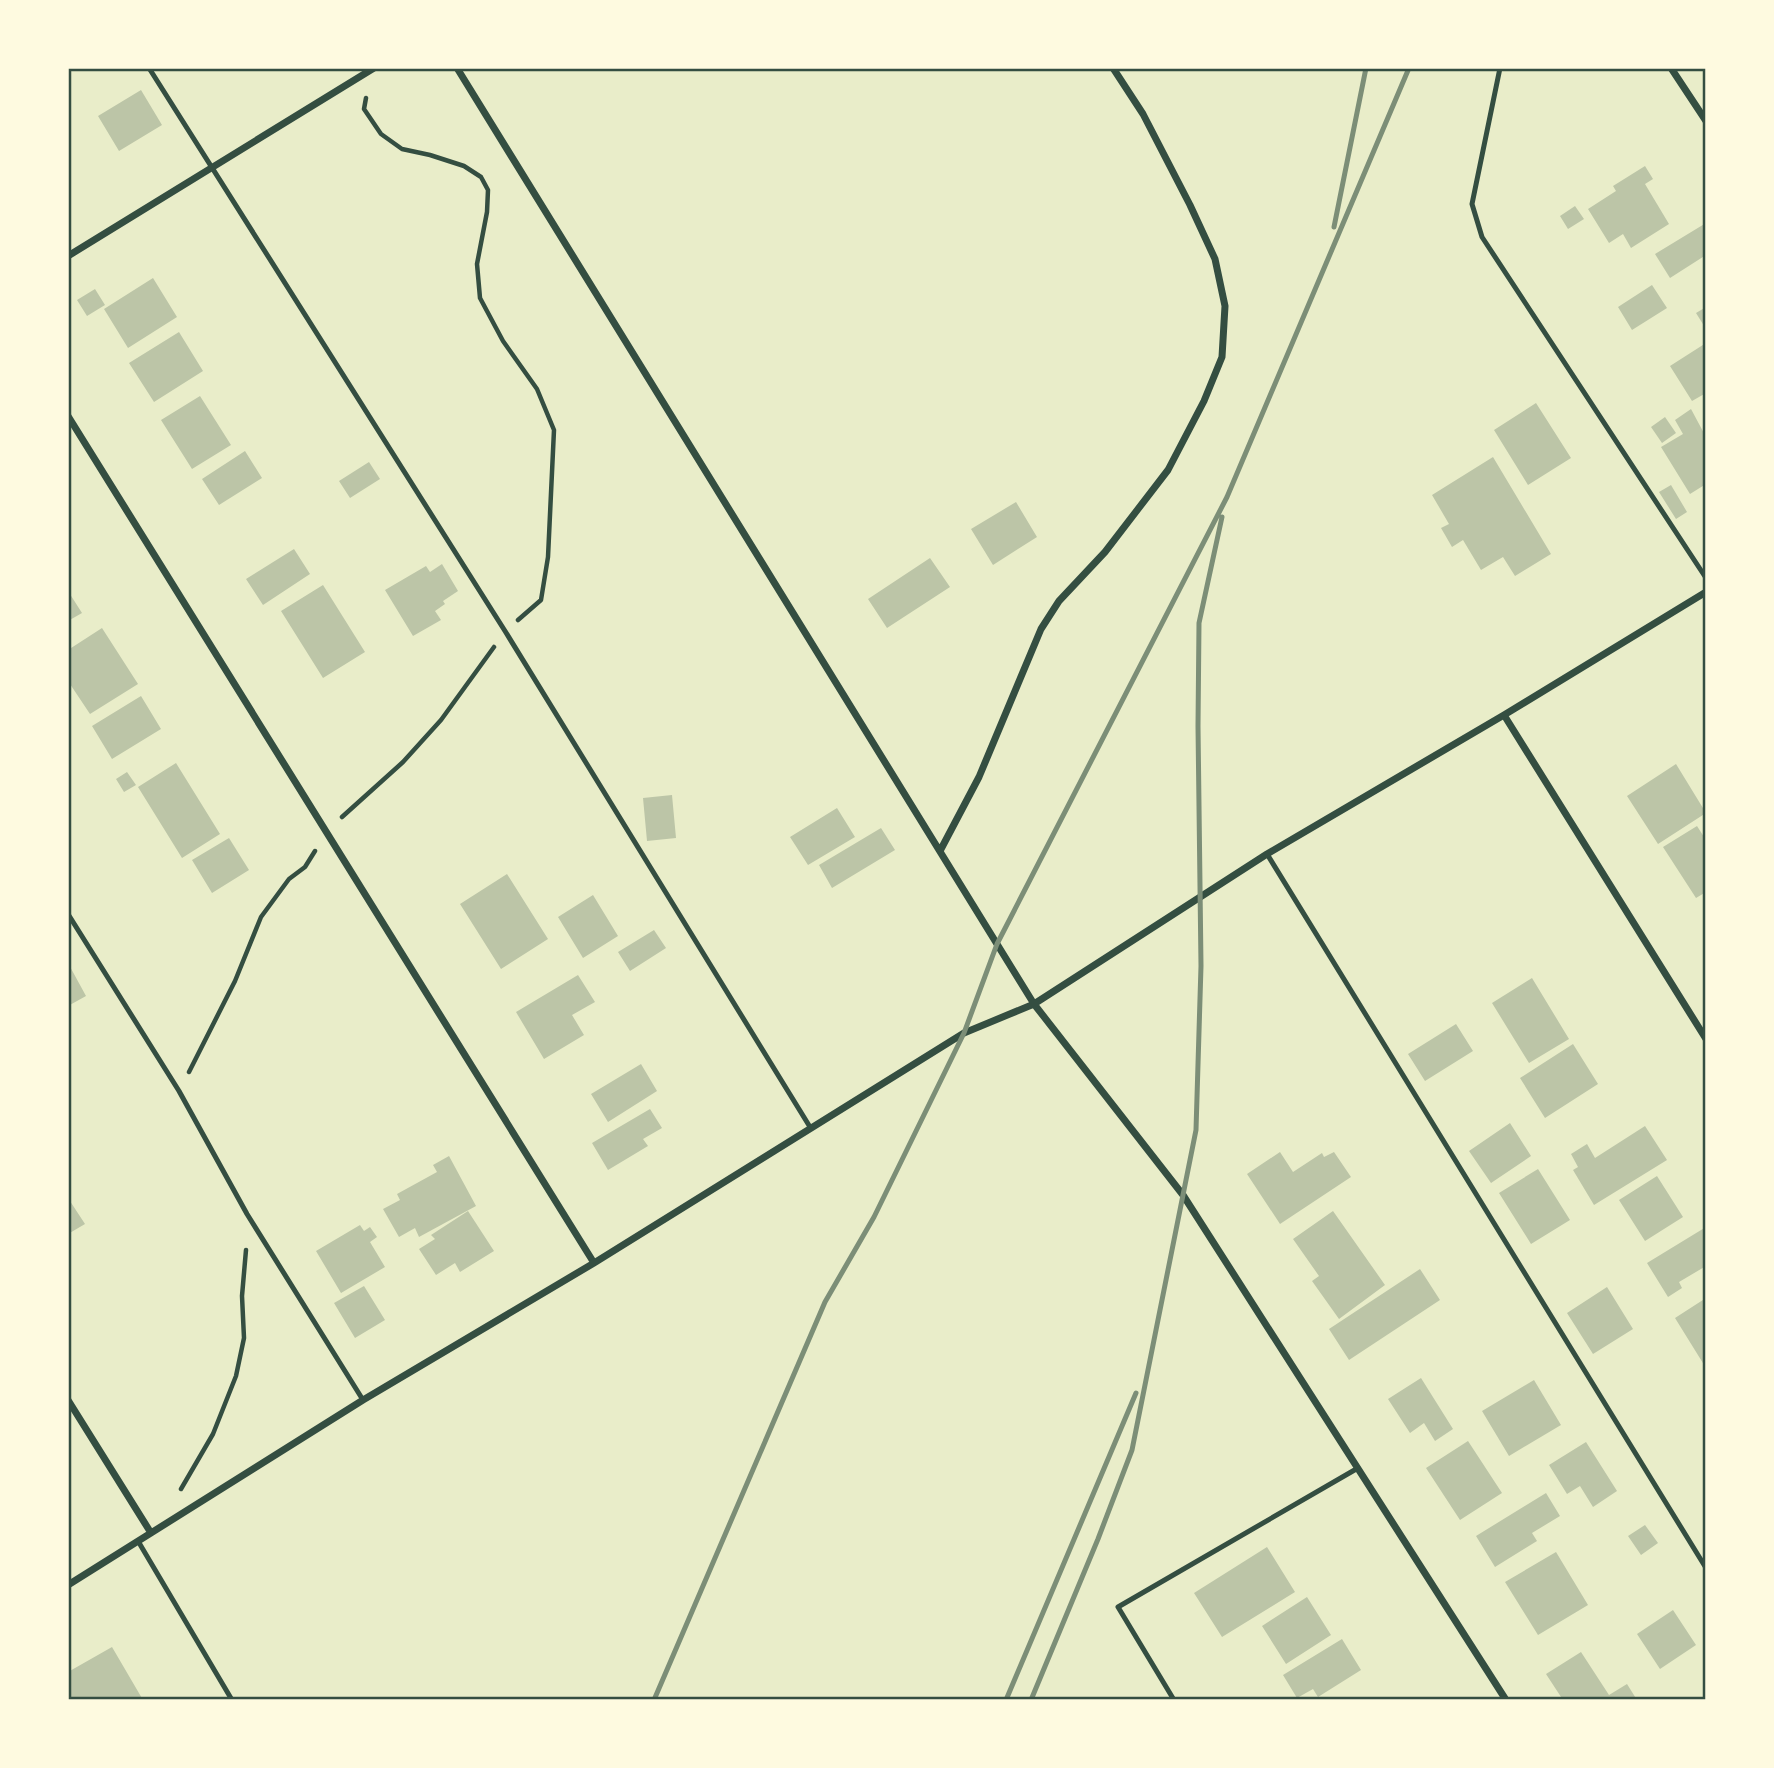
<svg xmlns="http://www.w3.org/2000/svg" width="1774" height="1768" font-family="Helvetica,sans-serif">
<rect width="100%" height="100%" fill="#e9edc9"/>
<path fill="#bcc5a7" d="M141,90L162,125L119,151L98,116Z
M1645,166L1653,179L1645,184L1669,224L1631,248L1623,234L1609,243L1588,209L1616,191L1613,186Z
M1575,206L1584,219L1568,229L1560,216Z
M1706,223V255L1670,278L1655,254Z
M153,278L177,317L128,348L104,309Z
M1652,285L1667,308L1632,330L1618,307Z
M95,289L105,305L87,316L77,300Z
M1706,307V329L1696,313Z
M179,332L203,371L154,402L129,363Z
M1706,343V393L1692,401L1670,366Z
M200,396L231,445L192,469L161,420Z
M1536,403L1571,458L1528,485L1494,430Z
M1691,409L1706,437V484L1690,494L1661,447L1683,434L1675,420Z
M1665,417L1676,433L1662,443L1651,427Z
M245,451L262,478L219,505L202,479Z
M1493,457L1551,554L1515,576L1503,557L1481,570L1463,540L1452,547L1441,528L1449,524L1432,495Z
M369,462L380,479L350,498L339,481Z
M1671,485L1687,512L1676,519L1659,492Z
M1016,502L1037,537L993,565L971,529Z
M294,549L310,574L263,605L246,579Z
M930,558L950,587L887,628L868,599Z
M442,564L458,591L443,601L445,604L435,611L441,620L413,636L385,590L426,566L430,572Z
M323,585L365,652L323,678L281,611Z
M68,591L82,613L68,621Z
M102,628L138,684L90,714L68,681V650Z
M141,696L161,729L112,759L92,726Z
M176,763L220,834L182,858L138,787Z
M1676,764L1706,813L1658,844L1627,796Z
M127,772L136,785L124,792L116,779Z
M672,795L676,838L647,841L643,798Z
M837,808L855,837L808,865L790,837Z
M1697,826L1706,840V892L1696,898L1663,847Z
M881,828L895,850L832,888L819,865Z
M229,838L249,870L212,893L192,860Z
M507,874L548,939L501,969L460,904Z
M593,895L618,936L583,958L558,917Z
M654,930L666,948L630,971L618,952Z
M68,963L86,996L68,1006Z
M578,975L595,1002L572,1015L584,1035L544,1059L516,1012Z
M1532,978L1569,1039L1529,1063L1492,1003Z
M1456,1024L1473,1051L1425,1081L1408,1054Z
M1573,1044L1598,1084L1545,1118L1520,1078Z
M641,1064L657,1091L608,1122L591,1094Z
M650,1109L662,1128L643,1139L648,1146L608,1170L592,1143Z
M1510,1123L1531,1156L1491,1183L1469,1151Z
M1645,1126L1667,1160L1594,1205L1573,1170L1578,1167L1571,1154L1587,1144L1595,1158Z
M1280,1152L1293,1172L1322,1153L1324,1157L1334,1152L1351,1177L1280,1224L1247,1174Z
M449,1156L476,1206L419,1237L415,1228L399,1237L383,1209L400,1200L397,1194L437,1172L433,1165Z
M1538,1169L1570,1220L1531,1244L1499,1193Z
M1657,1176L1683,1217L1645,1241L1619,1200Z
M68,1198L85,1224L68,1234Z
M468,1211L494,1251L460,1272L455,1263L436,1275L419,1249L435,1239L431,1235Z
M1333,1211L1385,1285L1339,1319L1312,1281L1319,1276L1293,1239Z
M360,1225L364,1231L370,1227L377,1237L370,1242L385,1267L341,1293L316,1251Z
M1706,1227V1266L1679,1282L1682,1288L1668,1297L1647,1263Z
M1420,1269L1440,1300L1349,1360L1329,1329Z
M364,1286L385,1320L355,1338L334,1303Z
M1607,1287L1633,1329L1593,1354L1567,1313Z
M1706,1298V1368L1675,1318Z
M1421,1378L1453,1429L1435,1441L1424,1423L1410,1433L1388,1399Z
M1534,1380L1561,1425L1509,1456L1482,1411Z
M1468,1441L1502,1493L1460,1520L1426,1468Z
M1586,1442L1617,1491L1593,1507L1580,1486L1567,1494L1549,1465Z
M1546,1493L1560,1516L1532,1533L1537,1541L1495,1567L1476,1536Z
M1645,1525L1658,1543L1641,1555L1628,1536Z
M1267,1547L1295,1592L1222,1637L1194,1593Z
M1556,1552L1588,1605L1538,1635L1505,1582Z
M1307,1597L1331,1635L1286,1664L1262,1626Z
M1673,1610L1696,1645L1660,1669L1637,1634Z
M1342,1639L1361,1670L1318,1697L1313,1689L1297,1698L1283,1675Z
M112,1647L143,1700H68V1672Z
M1581,1652L1609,1695L1627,1684L1637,1700H1563L1546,1674Z"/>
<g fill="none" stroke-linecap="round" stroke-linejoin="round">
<path stroke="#344e41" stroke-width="4.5" d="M366,98L364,109L381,134L402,149L430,155L464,166L481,177L488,190L487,212L477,264L480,298L503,341L537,389L554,430L548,557L541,600L518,620
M342,817L403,762L441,720L494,647
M189,1072L235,981L261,917L289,879L305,867L315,851
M181,1489L213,1434L236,1376L244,1338L242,1296L246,1250"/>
<path stroke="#344e41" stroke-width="5" d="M149,68L505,631L810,1127
M1500,68L1472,204L1482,237L1706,578
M1267,854L1706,1568
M68,914L179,1091L247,1214L363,1400
M138,1541L232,1700
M1174,1700L1118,1607L1358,1468"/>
<path stroke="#344e41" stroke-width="7" d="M457,68L1034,1004L1183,1195L1506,1700
M1671,68L1706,121
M68,256L374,68
M68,416L594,1263
M1504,715L1706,1039
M940,851L979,777L1041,629L1059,601L1105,552L1168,470L1204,401L1222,357L1225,306L1215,259L1190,205L1143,114L1113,68
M68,1400L151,1533
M68,1585L363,1400L594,1263L964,1033L1034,1004L1267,854L1504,715L1706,592"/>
<path stroke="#7c8e77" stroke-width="5" d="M1334,227L1366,68
M654,1700L825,1302L874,1217L964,1033L997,944L1227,497L1409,68
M1006,1700L1136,1393
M1031,1700L1098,1539L1132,1450L1196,1130L1201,966L1198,726L1199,623L1222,517"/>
</g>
<rect width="1774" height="1768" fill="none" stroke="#fefae0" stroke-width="140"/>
<rect x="70" y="70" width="1634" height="1628" fill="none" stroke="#344e41" stroke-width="2.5"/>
</svg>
